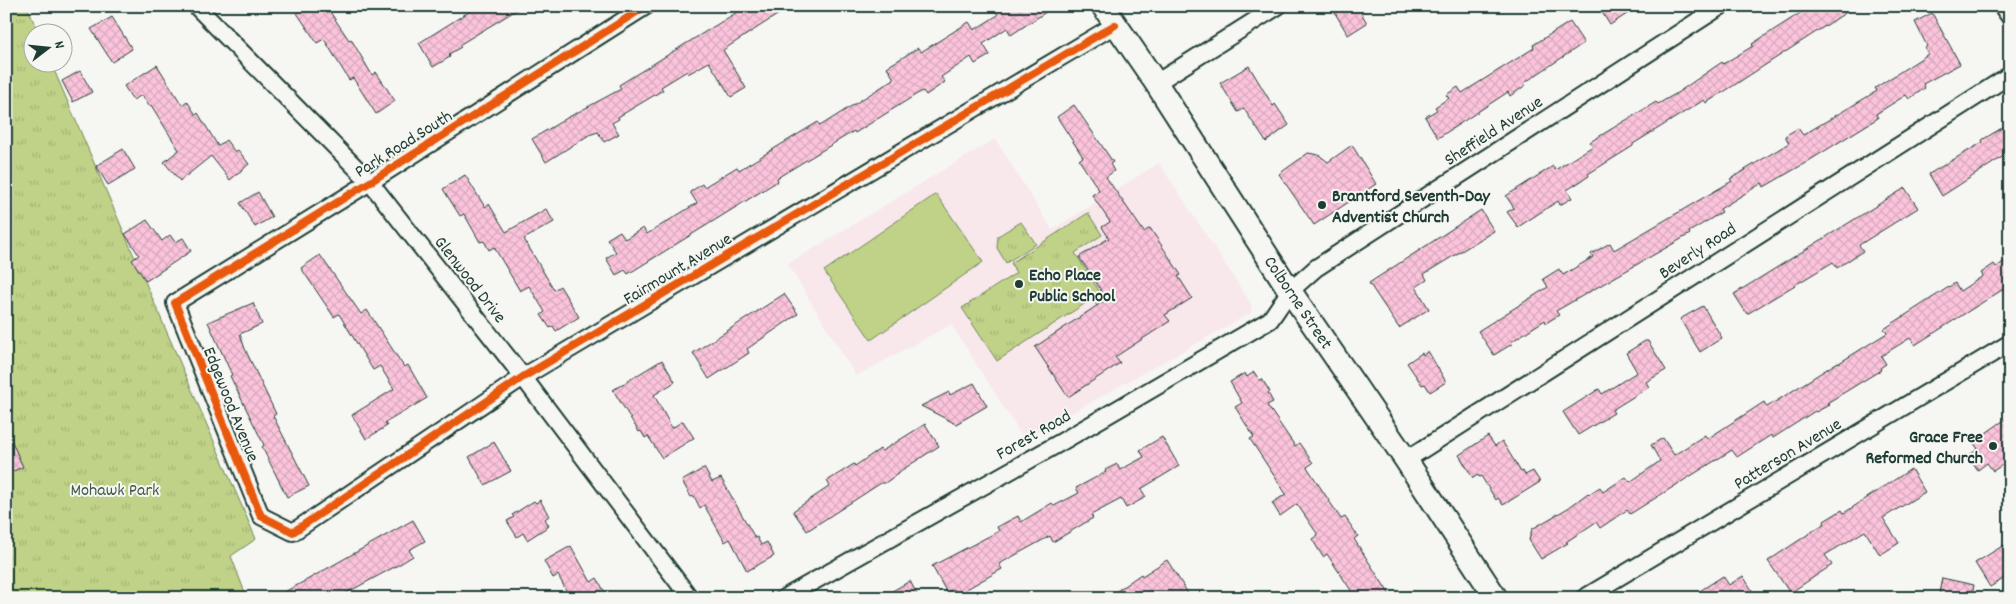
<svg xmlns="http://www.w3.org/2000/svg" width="2016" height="604" font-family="Dekko,sans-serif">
<defs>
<pattern id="park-tufts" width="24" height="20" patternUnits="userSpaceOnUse" patternTransform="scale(1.25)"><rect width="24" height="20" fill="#bfd287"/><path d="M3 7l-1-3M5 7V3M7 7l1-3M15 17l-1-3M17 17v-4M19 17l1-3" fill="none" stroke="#a4b575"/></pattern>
<pattern id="building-cross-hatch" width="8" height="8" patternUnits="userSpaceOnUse" patternTransform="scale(1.25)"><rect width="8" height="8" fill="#fcc4dc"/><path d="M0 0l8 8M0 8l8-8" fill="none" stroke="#d8a9bd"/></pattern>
</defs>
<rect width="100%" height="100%" fill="#f6f6f2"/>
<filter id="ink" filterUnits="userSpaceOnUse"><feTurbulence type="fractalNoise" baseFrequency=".02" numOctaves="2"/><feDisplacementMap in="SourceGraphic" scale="10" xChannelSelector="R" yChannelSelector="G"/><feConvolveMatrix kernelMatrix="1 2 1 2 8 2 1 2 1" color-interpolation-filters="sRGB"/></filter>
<g filter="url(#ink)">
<path fill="#f8e7eb" d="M995,139L1052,230L1159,163L1251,304V313L1024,439L951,324L856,376L788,264Z"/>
<path fill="#bfd287" stroke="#6f885e" d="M936,194L983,262L871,340L824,271Z"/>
<path fill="url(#park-tufts)" stroke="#6f885e" d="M6,6H27L38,32H32V62L51,63L256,539L231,556L247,598H6Z
M1088,213L1102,235L1075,253L1110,308L1102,313L1092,299L997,361L962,308L1016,273L1011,263Z
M1021,222L1036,244L1006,263L997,248L998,236Z"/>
<path fill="url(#building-cross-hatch)" stroke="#1f3d34" d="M308,6H326L349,40L351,39L372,75L376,72L395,101L376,114L353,78L349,80L324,39L317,43L297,13Z
M478,6H523L459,45L461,47L449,54L450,57L433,67L419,43Z
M747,6H791L723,50L746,88L731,97L709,62L688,74L687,71L661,87L663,90L618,117L619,119L612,123L619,134L604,142L598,132L589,135L546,162L532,139L567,118L621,89L619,85Z
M992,6H1055L1011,35L1007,28L983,44L990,55L975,64L971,57L941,77L945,82L926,95L923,91L917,94L855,133L854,131L777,178L778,181L628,274L625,270L616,275L606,258L616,252L607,239L620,231L625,239L643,228L647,234L697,203L690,192L702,184L704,187L737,167L739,170L818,122L820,126L894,79L887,67L918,48L921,52L969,22L974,30L998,15Z
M1346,6H1357L1367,23L1348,35L1335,13Z
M1598,6H1639L1610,25Z
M1811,6H1856L1736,84L1706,103L1704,100L1633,144V146L1588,174L1589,176L1567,190L1572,198L1560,205L1558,201L1518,227L1507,212L1514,208L1506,196L1553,166L1555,170L1593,146L1590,142L1656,102L1658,104L1677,93L1722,62L1723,64L1753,46L1752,44Z
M1932,13L1960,64L1923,84L1925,88L1909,99L1906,95L1876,114L1878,118L1802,165L1764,187L1762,183L1720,209L1722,212L1689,232L1690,234L1556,311L1559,315L1546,323L1545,320L1511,342L1512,344L1494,355L1478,331L1548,287L1543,279L1559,269L1563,275L1593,257L1591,254L1610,243L1614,250L1732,181L1730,179L1789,143L1785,136L1798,128L1803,135L1877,91L1875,88L1928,54L1925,48L1927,46L1915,22Z
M112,17L132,49L112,62L91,29Z
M1570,22L1584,43L1524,83L1526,85L1510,96L1508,92L1438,138L1425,117L1437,110L1435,107L1449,98L1446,95L1458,87L1462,93L1534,48L1533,45Z
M157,65L182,105L187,101L196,115L198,113L218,146L226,140L235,152L238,150L249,164L230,180L211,156L180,181L164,162L179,150L151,105L149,106L142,95L133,100L124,86Z
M1249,66L1273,106L1275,104L1289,125L1266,142L1244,109L1238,112L1220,83Z
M80,71L92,92L73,102L62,81Z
M1074,105L1113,162L1110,164L1114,171L1106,177L1144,232L1150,228L1181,275L1178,276L1192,298L1165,315L1170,321L1115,357L1120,363L1068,397L1035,347L1107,299L1079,257L1109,238L1102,227L1110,222L1092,195L1099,190L1079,160L1083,157L1057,117Z
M2010,123V152L1942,196L1929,174L1983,142L1982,140Z
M1352,145L1376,184L1314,225L1279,174L1308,153L1319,155L1328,162Z
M123,149L135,169L108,185L96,166Z
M465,175L485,207L489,204L506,232L546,209L554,222L524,239L554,290L560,286L579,317L556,331L553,326L550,328L541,315L545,312L529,286L520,291L494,247L489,250L484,241L480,242L464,214L460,216L443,189Z
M1905,188L1918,208L1859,245L1863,251L1837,268L1833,262L1747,314L1734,294Z
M258,192L272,217L255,227L240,203Z
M1481,210L1494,231L1424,274L1427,280L1416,287L1429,309L1399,328L1369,283Z
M147,220L162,241L170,235L175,242L183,238L191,251L146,281L132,260L139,255L125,234Z
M320,255L361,314L367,310L404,367L408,365L427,398L385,423L387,426L366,439L352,415L394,389L380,366L373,370L339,314L334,317L301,268Z
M2010,258V285L1915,345L1910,338L1881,356L1886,364L1880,368L1881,370L1827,403L1829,405L1816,412L1815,411L1773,438L1771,435L1737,457L1732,450L1630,514L1627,510L1600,528L1596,522L1566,542L1568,543L1541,559L1529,540L1532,529L1568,508L1588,493L1589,494L1600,487L1603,492L1626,477L1630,482L1660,461L1651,445L1663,438L1674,455L1705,435L1707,439L1764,402L1767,407L1838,362L1839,363L1887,333L1884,329L1955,283L1960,291L1983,276L1981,273L1994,264L1996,267Z
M784,294L798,314L747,349L749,353L709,379L693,353Z
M253,303L262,324L240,334L245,349L276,414L273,416L309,486L287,497L262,447L264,445L230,376L232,375L208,322Z
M1703,306L1722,338L1700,352L1680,319Z
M1645,341H1648L1666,370L1646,382L1649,387L1612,410L1614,413L1578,435L1563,412L1599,389L1602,394L1637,372L1626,353Z
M1428,351L1446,382L1430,392L1425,384L1422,385L1407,363L1422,353L1423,355Z
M662,360L675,382L654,395L672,428L683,421L694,438L662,458L648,436L645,438L641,431L639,432L613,390Z
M1254,372L1260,381L1262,379L1270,392L1268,393L1273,402L1267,405L1295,446L1299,443L1313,463L1307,467L1341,519L1345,517L1358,536L1354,539L1392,598H1356L1327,554L1323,557L1312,539L1318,535L1297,504L1280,516L1272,503L1286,494L1250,439L1254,437L1235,407L1242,403L1230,382L1245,373L1247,377Z
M974,383L987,406L956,424L921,406L949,392L950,395Z
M2010,416V460L1993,471L1987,463L1978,470L1968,456L1978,449L1973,442Z
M925,424L939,446L902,470V471L885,483H881L807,531L793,511L830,486L827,481L854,464L855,466L880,449L882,451Z
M6,428L23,467L6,474Z
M1488,436L1495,446L1502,441L1521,472L1523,471L1525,475L1533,471L1540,482L1503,505L1498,498L1496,500L1481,476L1479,477L1478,475L1473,478L1459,455Z
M1162,437L1179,466L1141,489L1146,497L1126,508L1121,499L1091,515L1093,518L1053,542L1050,536L999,564L1002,569L958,594L954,589L947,593L932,566L999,531L997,527L1018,516L1021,522L1052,503L1054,506L1079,493L1076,488L1106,472L1105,470L1117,464L1120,470L1144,457L1140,450Z
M494,442L511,471L485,485L469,457Z
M704,468L712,482L721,478L755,538L757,537L761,545L767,542L774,556L747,571L730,539L725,542L704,505L700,508L694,496L691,497L682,481Z
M1911,469L1925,492L1883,518L1899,543L1880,555L1865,531L1825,555L1832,565L1790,593L1768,561L1825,523L1824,521L1842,510L1844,513Z
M540,500L549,516L545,519L549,526L527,540L523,533L517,537L507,521L514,517L512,515L534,501L536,503Z
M413,520L425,541L409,550L413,556L400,564L337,598H273L305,581Z
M2004,545L2010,554V575L1990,587L1975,563Z
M571,546L591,582L597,578L608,598H570L558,575L553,578L544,561Z
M1167,560L1191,598H1107L1141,574L1142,576Z
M1723,576L1729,585L1743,576L1757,598H1689Z
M1942,578L1974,585L1971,598H1940L1941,593H1939Z
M910,581L919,598H880Z"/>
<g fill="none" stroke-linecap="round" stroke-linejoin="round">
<defs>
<path id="minor" d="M196,6L370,182L523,377L690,598
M646,6L370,182L175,303L261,516L293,532L523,377L1115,25
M2002,6L2010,17
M1156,83L1278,6
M1406,460L2010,75
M784,598L1063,441L1270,320L1290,291L1316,268L1721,6
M1584,598L2010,343"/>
<path id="secondary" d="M1103,6L1156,83L1290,291L1406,460L1496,598"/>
</defs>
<use href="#minor" stroke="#1f3d34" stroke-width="20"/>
<use href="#secondary" stroke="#1f3d34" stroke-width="26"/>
<use href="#minor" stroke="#f6f6f2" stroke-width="16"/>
<use href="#secondary" stroke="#f6f6f2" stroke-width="22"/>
<defs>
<path id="cycleway" d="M646,6L370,182L175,303L261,516L293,532L523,377L1115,25"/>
</defs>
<use href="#cycleway" stroke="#f6f6f2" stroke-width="11"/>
<use href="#cycleway" stroke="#e8590c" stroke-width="8"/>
</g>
</g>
<g fill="#1f3d34" stroke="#f6f6f2" stroke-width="2">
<circle cx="1322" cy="205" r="5"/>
<circle cx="1019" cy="284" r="5"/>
<circle cx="1993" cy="446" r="5"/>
</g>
<g text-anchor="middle" stroke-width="4" stroke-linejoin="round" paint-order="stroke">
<g font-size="18" fill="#1f3d34" stroke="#f6f6f2">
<text transform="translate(1493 130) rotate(-33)" y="6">Sheffield Avenue</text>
<text transform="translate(403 143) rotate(-32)" y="6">Park Road South</text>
<text transform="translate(1697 250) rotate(-33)" y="6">Beverly Road</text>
<text transform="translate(677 268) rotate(-31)" y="6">Fairmount Avenue</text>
<text transform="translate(471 279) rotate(52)" y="6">Glenwood Drive</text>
<text transform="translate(1299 302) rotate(56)" y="6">Colborne Street</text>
<text transform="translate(232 404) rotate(68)" y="6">Edgewood Avenue</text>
<text transform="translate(1033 434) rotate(-30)" y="6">Forest Road</text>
<text transform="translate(1787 453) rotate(-31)" y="6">Patterson Avenue</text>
</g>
<g font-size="18" font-weight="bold" fill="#1f3d34" stroke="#f6f6f2" text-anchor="start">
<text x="1332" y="201">Brantford Seventh-Day<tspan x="1332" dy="21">Adventist Church</tspan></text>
<text x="1029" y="280">Echo Place<tspan x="1029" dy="21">Public School</tspan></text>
<text x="1983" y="442" text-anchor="end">Grace Free<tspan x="1983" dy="21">Reformed Church</tspan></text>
</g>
<g font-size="18" fill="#3f5b45" stroke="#f6f6f2">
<text x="115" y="495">Mohawk Park</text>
</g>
</g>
<rect width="2016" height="604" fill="none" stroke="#f6f6f2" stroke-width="25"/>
<rect x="12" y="12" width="1991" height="579" fill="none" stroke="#1f3d34" stroke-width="2" filter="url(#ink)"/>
<g transform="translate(48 48) rotate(74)"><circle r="24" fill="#f6f6f2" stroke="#a0aca6"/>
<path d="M0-4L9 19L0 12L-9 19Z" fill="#1f3d34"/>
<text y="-8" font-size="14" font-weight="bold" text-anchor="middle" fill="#1f3d34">N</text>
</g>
</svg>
